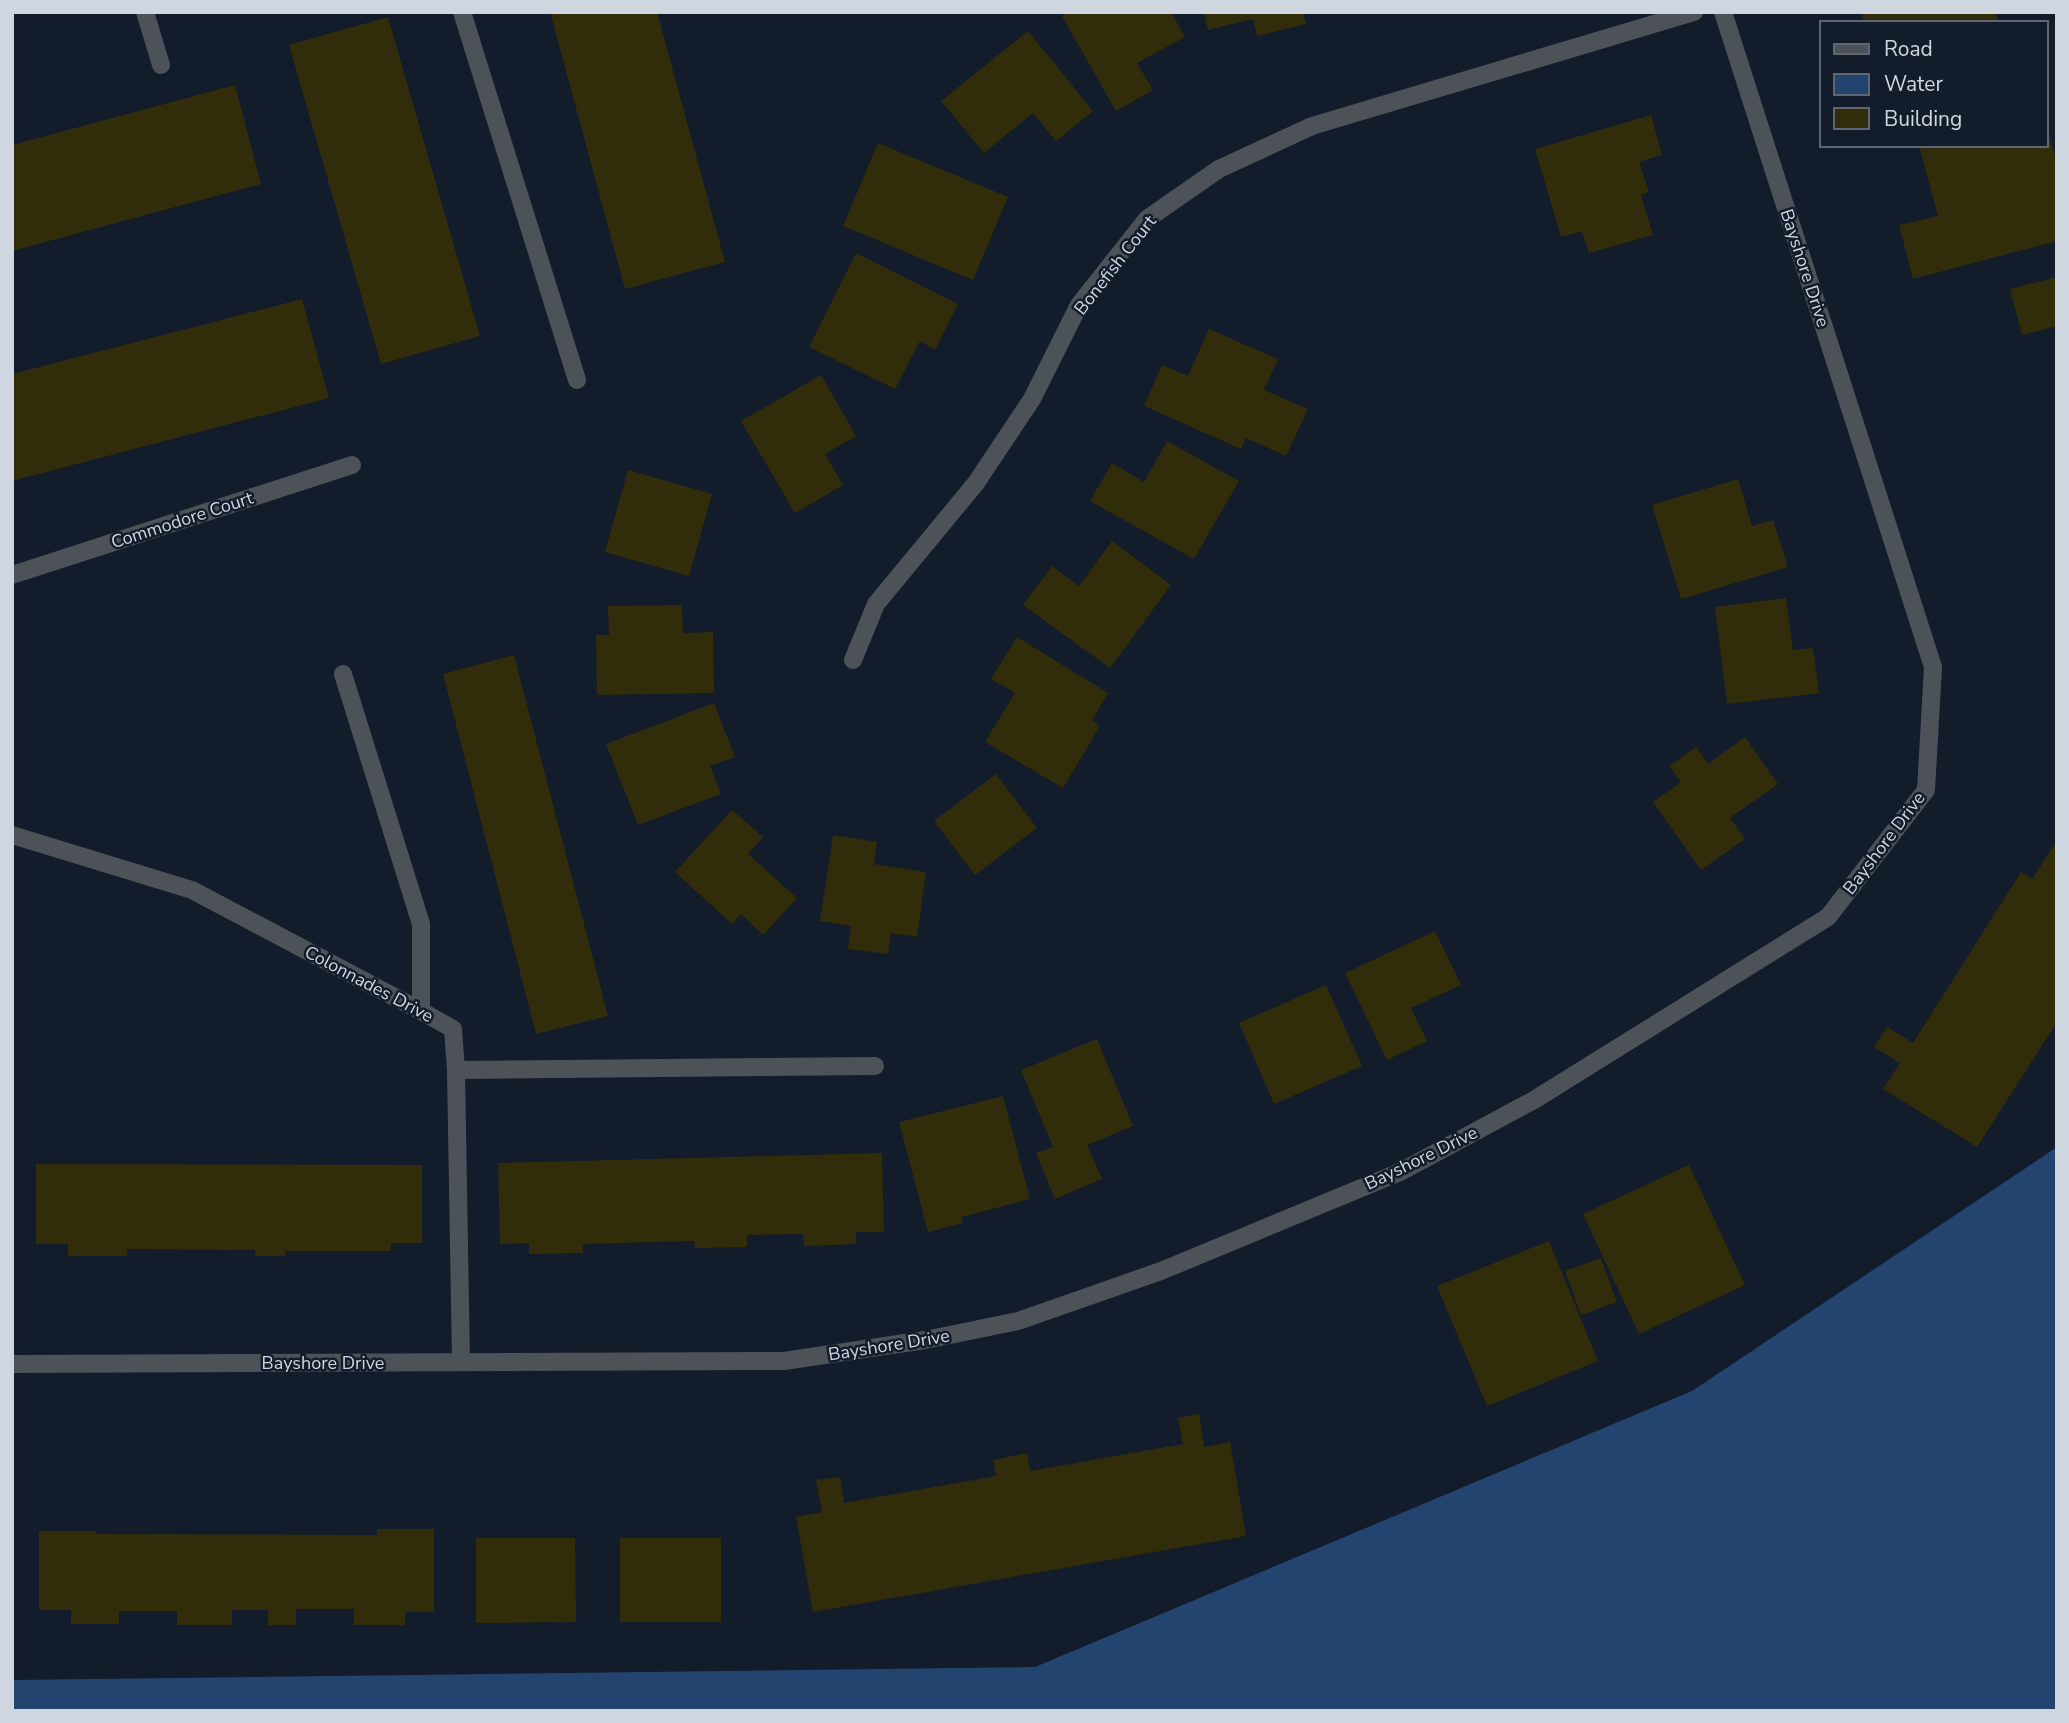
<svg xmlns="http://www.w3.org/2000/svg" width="2069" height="1723" font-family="'Nunito Sans',sans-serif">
<rect width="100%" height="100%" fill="#121c2a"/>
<path fill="#244470" d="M2057,1147v564h-2045v-31l1023,-13 657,-276z"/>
<g fill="#312d0b">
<path d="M550,12h107l68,250 -100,27z"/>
<path d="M1070,12h101l14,25 -48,26 16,27 -37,21 -54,-95z"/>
<path d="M1204,12h99l3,12 -49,12 -4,-17 -45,11z"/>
<path d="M1862,12h134l2,11h-134z"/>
<path d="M388,17l92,319 -99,28 -92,-319z"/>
<path d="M1028,31l65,80 -37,30 -23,-28 -49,40 -43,-52z"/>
<path d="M235,85l26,99 -249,67v-106z"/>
<path d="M1651,115l11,40 -23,7 10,30 -8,3 12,40 -64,18 -7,-22 -21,6 -26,-88z"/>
<path d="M2047,127l10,37v77l-144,38 -14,-54 39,-9 -19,-71h127z"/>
<path d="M878,143l130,54 -35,83 -130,-54z"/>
<path d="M856,253l102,51 -23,46 -15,-9 -25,48 -86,-42z"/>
<path d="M2057,277v49l-35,9 -12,-46z"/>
<path d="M302,299l27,99 -317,83v-107z"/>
<path d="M1209,329l69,30 -14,31 44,19 -22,47 -40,-18 -5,11 -97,-43 18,-41 26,11z"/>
<path d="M821,375l35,61 -31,18 18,31 -48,28 -54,-92z"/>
<path d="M1167,441l72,40 -45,78 -104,-58 22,-38 32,19z"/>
<path d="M628,470l84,24 -23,82 -84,-24z"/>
<path d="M1738,479l14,47 21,-6 15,47 -107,32 -29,-94z"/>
<path d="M1112,541l59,44 -61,83 -87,-63 29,-39 27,20z"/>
<path d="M1786,598l7,52 20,-2 6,45 -92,11 -12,-97z"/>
<path d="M682,605l1,28 30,-1 1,61 -117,2 -1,-60h13l-1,-29z"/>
<path d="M1017,637l91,56 -16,27 8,6 -37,62 -78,-46 30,-49 -24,-14z"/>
<path d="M514,655l94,361 -72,18 -93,-360z"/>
<path d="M714,703l21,54 -25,9 11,28 -83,31 -32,-81z"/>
<path d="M1745,737l33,47 -48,34 15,21 -44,31 -48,-68 28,-20 -12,-16 27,-19 12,17z"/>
<path d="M996,774l41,54 -62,47 -41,-54z"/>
<path d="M732,810l31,27 -15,17 49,44 -34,37 -22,-21 -9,10 -57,-52z"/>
<path d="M833,835l44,7 -3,22 52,8 -9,65 -26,-4 -3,21 -40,-5 3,-23 -31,-5z"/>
<path d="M2057,841v181l-80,125 -94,-58 17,-26 -26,-16 13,-20 26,16 108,-171 11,7z"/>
<path d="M1435,931l26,54 -50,23 16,33 -40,19 -42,-87z"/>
<path d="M1326,985l36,81 -88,38 -35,-81z"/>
<path d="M1097,1039l36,87 -46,19 15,34 -47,20 -19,-46 17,-6 -32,-77z"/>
<path d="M1003,1096l27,103 -69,18 2,6 -35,9 -29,-110z"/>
<path d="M882,1153l2,79h-28v12l-52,2 -1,-12 -56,1v12l-52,1 -1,-7 -111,3v9l-54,1v-11l-29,1 -2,-81z"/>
<path d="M36,1164l386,1v78h-31v8h-106v5h-30v-6l-128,-1v7h-59v-12h-32z"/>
<path d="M1689,1165l56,120 -106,49 -56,-120z"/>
<path d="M1549,1241l49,120 -111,45 -50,-120z"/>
<path d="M1601,1258l16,44 -36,13 -16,-44z"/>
<path d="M1199,1414l5,33 26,-5 16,94 -433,76 -17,-95 26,-5 -6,-32 24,-3 4,26 152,-27 -3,-16 34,-7 3,18 153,-27 -5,-26z"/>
<path d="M377,1529h57v83h-29v13h-51v-16h-58v16h-28v-15h-36v15h-55v-14h-58v13h-48v-14h-32v-79h57v3l281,1z"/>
<path d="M476,1538h99l1,84 -100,1z"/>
<rect x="620" y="1538" width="101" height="84"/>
</g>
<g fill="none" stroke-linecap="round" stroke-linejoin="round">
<g stroke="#4d5259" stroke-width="18">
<path d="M145,12l16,53"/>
<path d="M462,12l115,368"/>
<path d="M12,575l340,-110"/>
<path d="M853,660l23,-56 100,-121 56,-84 47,-94 68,-86 72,-50 93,-43 382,-114"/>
<path d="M343,674l78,250v87"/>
<path d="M12,835l180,55 229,121 32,18 3,41 419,-4"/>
<path d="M456,1070l5,292"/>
<path d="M12,1364l772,-3 141,-21 93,-19 143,-50 239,-99 134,-72 294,-183 98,-127 7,-123 -210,-655"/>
</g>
</g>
<g text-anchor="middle" stroke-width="5" stroke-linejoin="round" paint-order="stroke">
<g font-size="18" fill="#cfd6df" stroke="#121c2a">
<text transform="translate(1115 265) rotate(-52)" y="6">Bonefish Court</text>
<text transform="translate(1805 268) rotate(72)" y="6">Bayshore Drive</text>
<text transform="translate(182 520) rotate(-18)" y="6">Commodore Court</text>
<text transform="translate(1884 843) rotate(-53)" y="6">Bayshore Drive</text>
<text transform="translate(369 984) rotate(28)" y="6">Colonnades Drive</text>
<text transform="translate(1421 1158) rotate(-26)" y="6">Bayshore Drive</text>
<text transform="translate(889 1345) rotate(-9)" y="6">Bayshore Drive</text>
<text x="323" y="1369">Bayshore Drive</text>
</g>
</g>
<rect width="2069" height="1723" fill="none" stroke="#cfd6df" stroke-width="28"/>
<rect x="1820" y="21" width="228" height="126" fill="#121c2a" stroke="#5e6672" stroke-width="2"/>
<rect x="1834" y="44" width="35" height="10" fill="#4d5259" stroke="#5e6672" stroke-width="2"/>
<text x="1884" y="56" font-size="21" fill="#cfd6df">Road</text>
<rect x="1834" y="74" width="35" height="21" fill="#244470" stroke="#5e6672" stroke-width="2"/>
<text x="1884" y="91" font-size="21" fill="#cfd6df">Water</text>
<rect x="1834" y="108" width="35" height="21" fill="#312d0b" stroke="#5e6672" stroke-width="2"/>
<text x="1884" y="126" font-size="21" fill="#cfd6df">Building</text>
</svg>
